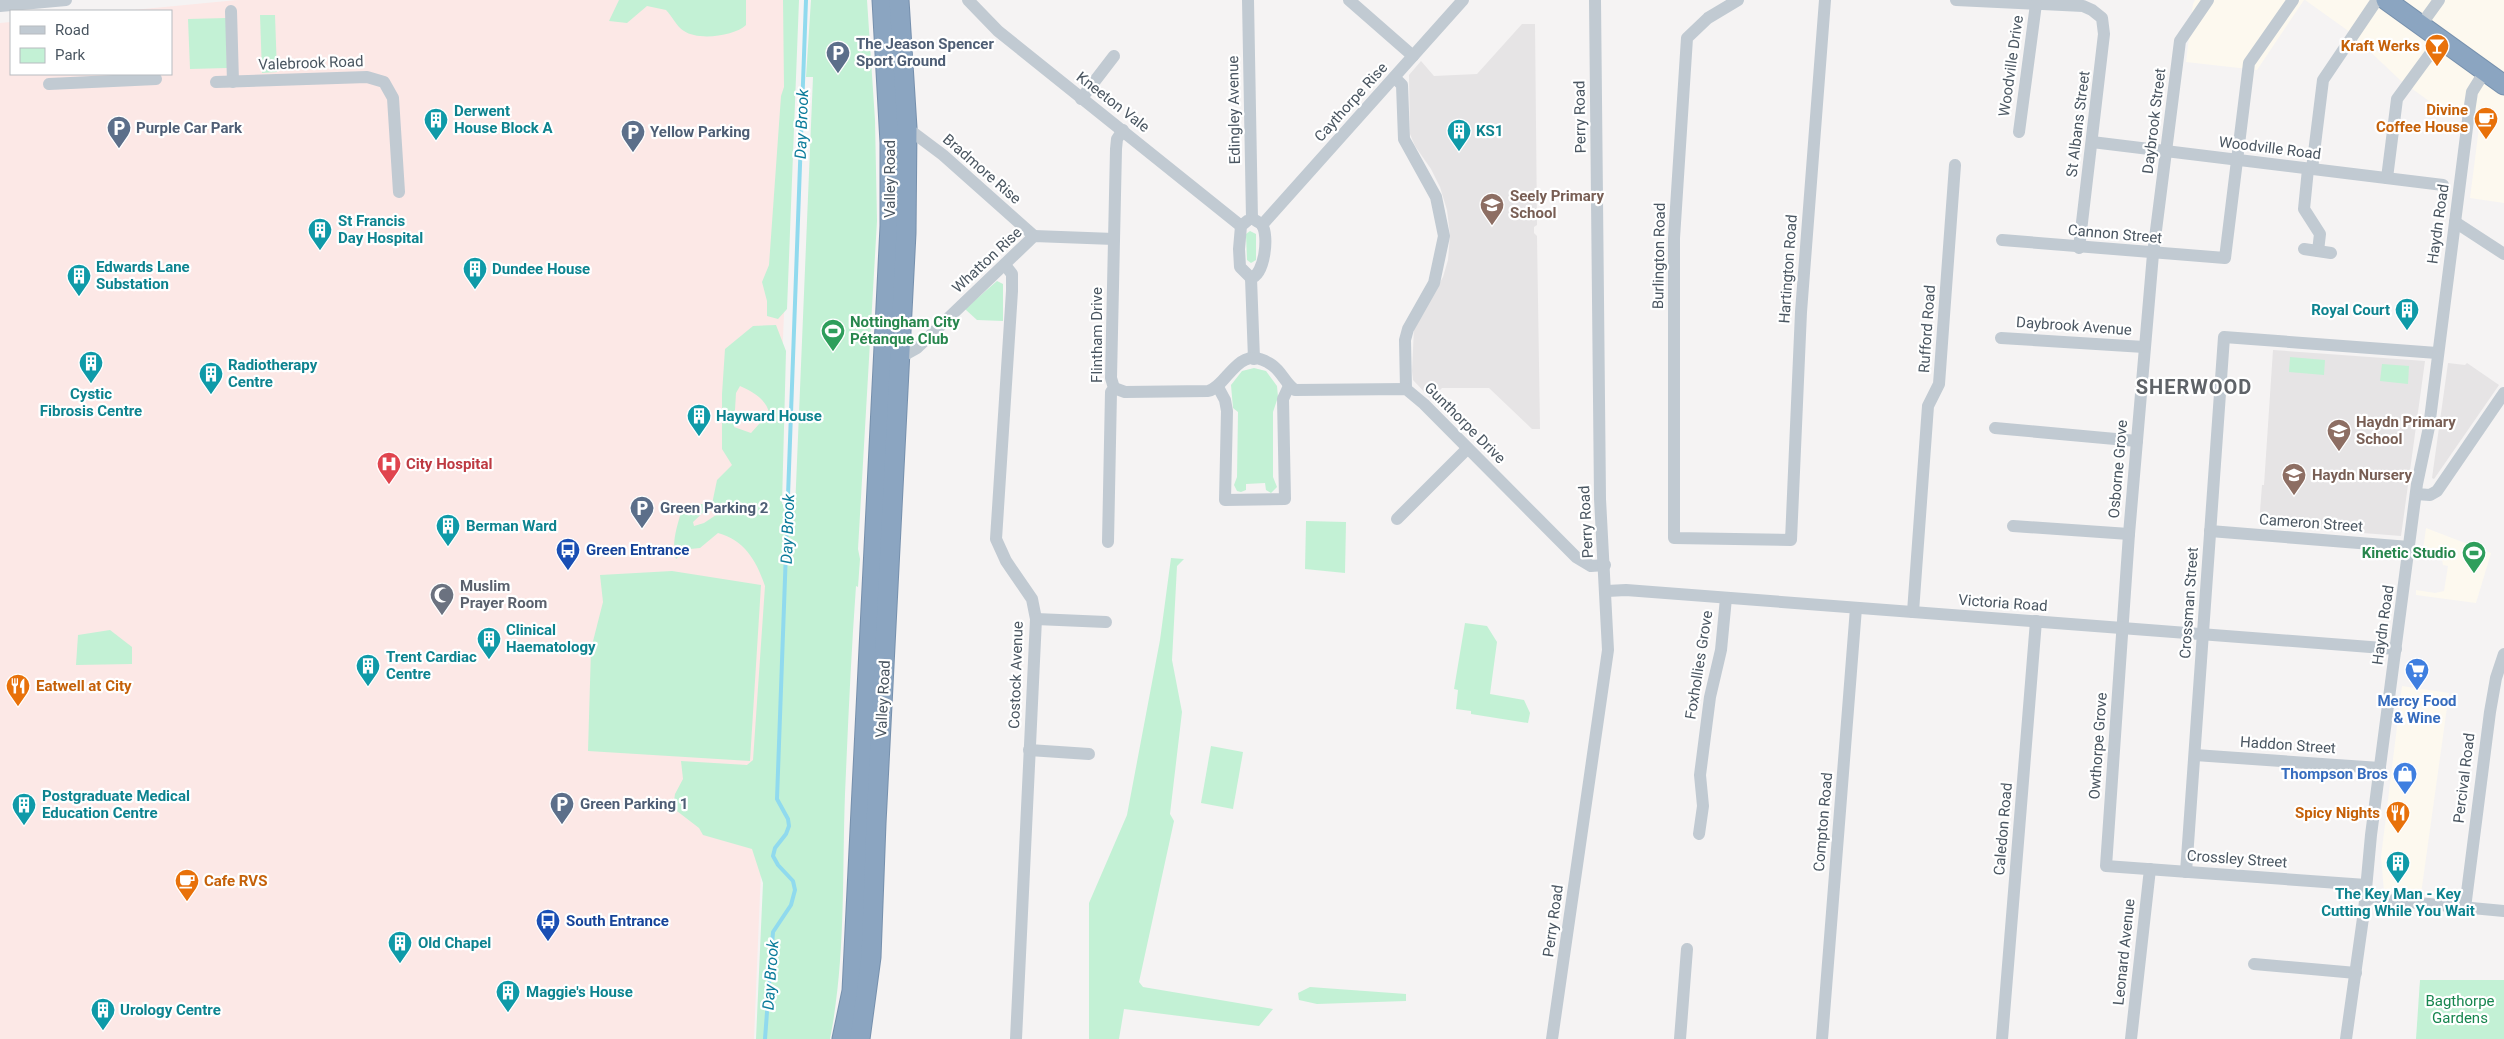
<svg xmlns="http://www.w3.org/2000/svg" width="2504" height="1039" font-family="Roboto,sans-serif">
<rect width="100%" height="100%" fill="#f5f3f3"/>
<g fill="#fdf9ef">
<path d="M2195,0h109l-47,70 -71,-8 7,-58z"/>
<path d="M2305,0h199v203l-34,-5 11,-86 -48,-8 -33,-24 -53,-50z"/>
<path d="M2426,528l65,25 -15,50 -60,-8v-5l19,3 9,-2 4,-25 -5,-1 -2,-12 -18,-3z"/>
<path d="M2402,686l47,7 -28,201 -37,-3 -3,-34z"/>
</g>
<g fill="#e6e4e5">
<path d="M1522,24h13l2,201 -3,2v6l3,3 3,193h-8l-43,-41h-47l-11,11 -18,-19 -1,-9 2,-43 29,-51 5,-17 2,-25 -3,-25 -7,-23 -9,-18 -16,-23 -5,-12 -1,-59 12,-14 13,15 43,-2z"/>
<path d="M2273,350l152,11 -24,175 -142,-11 3,-40h2z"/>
<path d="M2448,363l17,2 2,-2 32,22 -65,94 -2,-1z"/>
</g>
<path fill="#fce8e6" d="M237,0h560l-43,1039h-754v-1016l11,-1v52h160v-63h-48z"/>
<g fill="#c3f1d5" fill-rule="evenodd">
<path d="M619,0h127v25c-11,11 -48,16 -62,6 -7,-4 -12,-15 -18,-21l-19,-4 -20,17 -18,-2z"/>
<path d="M783,0h16l-12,309 -9,10 -11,-3v-15l-5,-19 7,-17 12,-169 3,-9z"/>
<path d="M811,0h56l8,120 2,101 -19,328 2,10 -2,28 -2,-1c-5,69 -8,139 -11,208 -3,82 1,164 -15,245h-74l7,-156 -11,-34 -49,-14 -4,-7 -26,-20 2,-14 8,-15 -2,-18 66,4 6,-5 12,-174c-8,-24 -20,-46 -47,-53l-18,15 -10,1 -14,10c-5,-15 1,-32 5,-47l12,-8h19l5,-24 15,-15 -10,-16v-55l3,-45 28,-23 23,-1 10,26 -4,153 13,5 18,-432h-7zM740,386c12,5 27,14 29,27l-18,20 -17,-6 2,-34zM708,508l8,7 -12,8 -10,3 -1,-4z"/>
<path d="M260,15h15l2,57 -15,1z"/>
<path d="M226,18l1,50 -37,1 -2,-50z"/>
<path d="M1250,231l6,3v26l-5,3 -4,-3 -1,-26z"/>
<path d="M997,281l6,3v37l-26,-1 -12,-11z"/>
<path d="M2290,357l35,3 -1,15 -35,-3z"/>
<path d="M2382,364l27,2 -1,18 -28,-3z"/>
<path d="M1254,368l12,3 11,15 1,11 -5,15v65l4,10 -6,6 -5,-3 -1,-7 -19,1v6l-5,2 -4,-1 -3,-6 3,-8 1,-65 -5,-4 -2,-23 11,-14z"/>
<path d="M1306,521l40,1 -1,51 -40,-4z"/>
<path d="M1171,558l13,1 -7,7 -5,94 10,52 -12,102 4,7 -35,161 4,5 130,22 -14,17 -135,-17 -5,30h-30v-136l38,-88 33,-175z"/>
<path d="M672,571l89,14 -11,176 -162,-10 3,-102 12,-47 -3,-27z"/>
<path d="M1465,623l22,3 10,16 -7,52 34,6 6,13 -2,10 -57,-9v-3l-15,-2 2,-19 -4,-1z"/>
<path d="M110,630l22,17v17l-56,1 2,-30z"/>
<path d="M1211,746l32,6 -10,57 -32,-6z"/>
<path d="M2420,980h84v59h-88z"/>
<path d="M1310,987l96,7v7l-89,3 -18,-4 -1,-7z"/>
</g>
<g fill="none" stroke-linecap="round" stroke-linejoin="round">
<path stroke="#90daee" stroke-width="4" d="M765,1039l8,-107 18,-27 4,-15 -2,-9 -15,-16 -5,-9 2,-8 11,-14 3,-8 -1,-7 -11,-20 29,-799"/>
<defs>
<g id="highway">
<path d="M2386,0l118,85"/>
<path d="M842,1039l10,-48 38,-765v-83l-8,-143"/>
<path d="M860,1039l11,-82 5,-134 30,-590 1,-105 -8,-128"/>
</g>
</defs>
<use href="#highway" stroke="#7690ad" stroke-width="21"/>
<g stroke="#c1cad2" stroke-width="12">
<path d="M968,0l30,31 243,195"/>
<path d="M1248,0l4,219"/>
<path d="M1349,0l64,56"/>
<path d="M1738,0l-30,18 -21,20 -13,200v300l117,2 10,-228 24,-312"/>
<path d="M1956,0l127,6 9,4 10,8 2,16 -25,214"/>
<path d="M2208,0l-28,41 -27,213 -24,280 -23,332 260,19"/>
<path d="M0,6l66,-6"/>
<path d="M231,11l2,71"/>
<path d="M2421,25l18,-25"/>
<path d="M1395,78l7,7 2,54 32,58 8,39 -10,47 -26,46 -3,11 1,49"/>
<path d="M216,82l151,-5 17,5 9,16 6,94"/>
<path d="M49,84l107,-5"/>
<path d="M1081,99l33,-43"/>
<path d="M907,128l36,27 91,81"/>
<path d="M2019,132l17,-128"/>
<path d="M2092,142l351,43"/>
<path d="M2308,169l-4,40 16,25 -2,17"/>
<path d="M2312,169l11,-89 54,-80"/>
<path d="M2387,178l10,-79 44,-60"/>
<path d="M1247,221l-6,5 -2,23 1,18 11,11"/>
<path d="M2455,222l49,32"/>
<path d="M1262,225l201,-225"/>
<path d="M2002,240l223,18 24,-195 44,-63"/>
<path d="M2304,249l27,4"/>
<path d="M1005,265l7,9v17l-16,248 10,22 26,38 4,20 -20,420"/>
<path d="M1251,278l3,81"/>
<path d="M1251,278c14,-4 18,-43 11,-53 -1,-2 -6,-4 -7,-5"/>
<path d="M2001,338l143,9"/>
<path d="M899,358l18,-10 117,-112 80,3"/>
<path d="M1218,387l7,13 2,11 -2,89 60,-1 -2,-100 6,-13"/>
<path d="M1114,388l11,4 83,-1c21,-5 29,-50 64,-26 10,7 13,18 23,25l111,-1 18,15 152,153 15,9 14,-1"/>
<path d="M1995,428l142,13"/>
<path d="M2416,494l14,1 7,-4 67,-98"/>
<path d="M1397,519l70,-70"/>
<path d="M2013,526l116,8"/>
<path d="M2210,531l199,16"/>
<path d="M1108,542l3,-150 3,-4 -3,-10 5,-229 1,-10 6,-9"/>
<path d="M1607,591l19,-1 770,59"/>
<path d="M1913,612l15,-206 11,-22 16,-219"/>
<path d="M1036,619l70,3"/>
<path d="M1029,750l60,4"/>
<path d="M2195,755l185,13"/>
<path d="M1699,834l4,-28 -3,-31 10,-78 11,-47 5,-52"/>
<path d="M2186,872l38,-535 213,16"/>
<path d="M2365,898l139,13"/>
<path d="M2465,908l25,-196 6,-34 8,-24"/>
<path d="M2254,964l102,9"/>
<path d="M1552,1039l56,-389 -8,-151 -5,-499"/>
<path d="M1680,1039l7,-90"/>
<path d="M1822,1039l34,-431"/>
<path d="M2002,1039l34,-418"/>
<path d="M2131,1039l19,-170"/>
<path d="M2346,1039l18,-128 7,-76 46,-351 12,-57 40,-315 3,-20 13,-21"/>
</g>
<use href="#highway" stroke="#8ba5c1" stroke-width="19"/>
</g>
<defs>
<symbol id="bar-pin" viewBox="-11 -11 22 30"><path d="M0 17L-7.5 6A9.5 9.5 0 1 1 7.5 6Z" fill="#e8710a" stroke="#fff"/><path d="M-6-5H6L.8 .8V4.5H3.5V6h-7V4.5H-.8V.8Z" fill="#fff"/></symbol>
<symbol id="parking-pin" viewBox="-11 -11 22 30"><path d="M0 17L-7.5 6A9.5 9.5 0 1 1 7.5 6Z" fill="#5c6f8a" stroke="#fff"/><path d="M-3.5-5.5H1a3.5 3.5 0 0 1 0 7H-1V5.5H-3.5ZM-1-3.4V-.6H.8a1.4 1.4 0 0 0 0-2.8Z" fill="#fff"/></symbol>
<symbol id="cafe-pin" viewBox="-11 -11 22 30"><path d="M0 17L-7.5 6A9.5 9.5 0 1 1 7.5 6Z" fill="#e8710a" stroke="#fff"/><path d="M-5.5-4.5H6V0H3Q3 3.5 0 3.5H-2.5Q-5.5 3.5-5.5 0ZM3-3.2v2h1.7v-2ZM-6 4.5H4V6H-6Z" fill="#fff"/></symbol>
<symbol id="building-pin" viewBox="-11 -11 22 30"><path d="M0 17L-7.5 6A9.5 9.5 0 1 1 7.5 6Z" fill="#0f9aa8" stroke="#fff"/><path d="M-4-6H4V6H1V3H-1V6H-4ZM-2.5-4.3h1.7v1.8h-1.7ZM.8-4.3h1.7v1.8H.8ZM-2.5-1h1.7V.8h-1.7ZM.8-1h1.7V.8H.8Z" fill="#fff"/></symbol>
<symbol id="school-pin" viewBox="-11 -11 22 30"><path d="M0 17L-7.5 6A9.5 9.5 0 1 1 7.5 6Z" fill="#8d6e63" stroke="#fff"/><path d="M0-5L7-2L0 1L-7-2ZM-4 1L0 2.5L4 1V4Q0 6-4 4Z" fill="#fff"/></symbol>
<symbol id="stadium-pin" viewBox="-11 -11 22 30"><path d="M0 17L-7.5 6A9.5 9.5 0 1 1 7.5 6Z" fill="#2e9e5b" stroke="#fff"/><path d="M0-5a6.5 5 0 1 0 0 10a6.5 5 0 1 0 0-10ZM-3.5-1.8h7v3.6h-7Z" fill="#fff"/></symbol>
<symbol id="hospital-pin" viewBox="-11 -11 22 30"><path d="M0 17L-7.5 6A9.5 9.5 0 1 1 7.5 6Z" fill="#e0444e" stroke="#fff"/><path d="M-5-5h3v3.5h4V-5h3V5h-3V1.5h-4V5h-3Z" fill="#fff"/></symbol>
<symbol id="bus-pin" viewBox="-11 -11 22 30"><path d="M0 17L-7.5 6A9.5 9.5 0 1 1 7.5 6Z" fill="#1a4fb4" stroke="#fff"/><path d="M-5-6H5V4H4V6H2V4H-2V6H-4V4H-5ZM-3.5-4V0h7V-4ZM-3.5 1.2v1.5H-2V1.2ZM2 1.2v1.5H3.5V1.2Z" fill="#fff"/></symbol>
<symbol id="mosque-pin" viewBox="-11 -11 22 30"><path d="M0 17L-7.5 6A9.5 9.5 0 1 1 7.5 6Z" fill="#6b7280" stroke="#fff"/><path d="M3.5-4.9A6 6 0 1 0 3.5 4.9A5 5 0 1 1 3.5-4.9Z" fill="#fff"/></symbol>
<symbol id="supermarket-pin" viewBox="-11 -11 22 30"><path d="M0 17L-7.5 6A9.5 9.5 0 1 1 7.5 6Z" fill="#3f7fe0" stroke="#fff"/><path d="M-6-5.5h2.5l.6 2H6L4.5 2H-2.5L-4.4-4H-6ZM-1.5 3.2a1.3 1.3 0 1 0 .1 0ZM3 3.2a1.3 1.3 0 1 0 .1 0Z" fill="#fff"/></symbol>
<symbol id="restaurant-pin" viewBox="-11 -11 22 30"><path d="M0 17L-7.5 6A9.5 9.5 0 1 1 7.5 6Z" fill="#e8710a" stroke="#fff"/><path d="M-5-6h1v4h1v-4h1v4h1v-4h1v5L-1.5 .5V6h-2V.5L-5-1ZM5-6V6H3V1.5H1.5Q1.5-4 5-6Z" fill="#fff"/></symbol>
<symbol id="shop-pin" viewBox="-11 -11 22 30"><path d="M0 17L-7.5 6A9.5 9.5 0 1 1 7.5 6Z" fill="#3f7fe0" stroke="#fff"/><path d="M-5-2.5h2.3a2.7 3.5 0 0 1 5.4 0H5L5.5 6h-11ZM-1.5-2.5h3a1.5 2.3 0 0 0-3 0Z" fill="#fff"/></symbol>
</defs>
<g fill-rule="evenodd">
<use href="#bar-pin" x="2423" y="32" width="28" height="38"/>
<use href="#parking-pin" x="824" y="39" width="28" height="38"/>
<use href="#cafe-pin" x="2472" y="105" width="28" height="38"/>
<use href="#building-pin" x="422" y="106" width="28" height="38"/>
<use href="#parking-pin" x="105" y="114" width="28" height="38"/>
<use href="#building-pin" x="1445" y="117" width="28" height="38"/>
<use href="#parking-pin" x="619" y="118" width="28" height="38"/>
<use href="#school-pin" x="1478" y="191" width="28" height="38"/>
<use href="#building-pin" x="306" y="216" width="28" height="38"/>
<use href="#building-pin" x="461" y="255" width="28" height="38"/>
<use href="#building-pin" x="65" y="262" width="28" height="38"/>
<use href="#building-pin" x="2393" y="296" width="28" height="38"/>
<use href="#stadium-pin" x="819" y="317" width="28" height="38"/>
<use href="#building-pin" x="77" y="349" width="28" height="38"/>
<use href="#building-pin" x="197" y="360" width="28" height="38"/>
<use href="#building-pin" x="685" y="402" width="28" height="38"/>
<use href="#school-pin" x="2325" y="417" width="28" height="38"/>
<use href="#hospital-pin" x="375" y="450" width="28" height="38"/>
<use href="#school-pin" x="2280" y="461" width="28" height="38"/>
<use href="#parking-pin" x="628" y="494" width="28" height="38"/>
<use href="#building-pin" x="434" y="512" width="28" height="38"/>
<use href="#bus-pin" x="554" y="536" width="28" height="38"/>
<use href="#stadium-pin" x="2460" y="539" width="28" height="38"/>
<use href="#mosque-pin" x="428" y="581" width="28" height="38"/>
<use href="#building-pin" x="475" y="625" width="28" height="38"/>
<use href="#building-pin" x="354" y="652" width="28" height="38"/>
<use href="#supermarket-pin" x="2403" y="656" width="28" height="38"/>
<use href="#restaurant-pin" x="4" y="672" width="28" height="38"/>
<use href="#shop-pin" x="2391" y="760" width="28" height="38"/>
<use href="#parking-pin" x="548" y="790" width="28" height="38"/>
<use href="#building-pin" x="10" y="791" width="28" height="38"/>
<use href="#restaurant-pin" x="2384" y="799" width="28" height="38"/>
<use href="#building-pin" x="2384" y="849" width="28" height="38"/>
<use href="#cafe-pin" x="173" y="867" width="28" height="38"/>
<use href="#bus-pin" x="534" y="907" width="28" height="38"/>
<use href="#building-pin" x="386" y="929" width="28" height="38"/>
<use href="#building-pin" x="494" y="978" width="28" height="38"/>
<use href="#building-pin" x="89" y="996" width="28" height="38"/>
</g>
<g text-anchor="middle" stroke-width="4.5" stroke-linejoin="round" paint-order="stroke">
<g font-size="15" font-weight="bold" fill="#4e5e75" stroke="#fff" text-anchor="start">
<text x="856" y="49">The Jeason Spencer<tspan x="856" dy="17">Sport Ground</tspan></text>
<text x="136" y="133">Purple Car Park</text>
<text x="650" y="137">Yellow Parking</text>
<text x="660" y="513">Green Parking 2</text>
<text x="580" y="809">Green Parking 1</text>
</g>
<g font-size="15" font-weight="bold" fill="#c56008" stroke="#fff" text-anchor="end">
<text x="2420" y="51">Kraft Werks</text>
<text x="2468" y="115">Divine<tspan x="2468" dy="17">Coffee House</tspan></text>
<text x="36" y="691" text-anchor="start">Eatwell at City</text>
<text x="2380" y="818">Spicy Nights</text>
<text x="204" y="886" text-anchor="start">Cafe RVS</text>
</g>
<g font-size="15" fill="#4a5661" stroke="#fff">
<text transform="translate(311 63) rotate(-2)" y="5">Valebrook Road</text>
<text transform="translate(2011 66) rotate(-82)" y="5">Woodville Drive</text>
<text transform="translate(1113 102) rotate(38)" y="5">Kneeton Vale</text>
<text transform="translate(1351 102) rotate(-48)" y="5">Caythorpe Rise</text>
<text transform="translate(1234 110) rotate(-91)" y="5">Edingley Avenue</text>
<text transform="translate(1580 117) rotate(-91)" y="5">Perry Road</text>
<text transform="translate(2154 121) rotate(-83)" y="5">Daybrook Street</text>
<text transform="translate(2078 124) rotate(-83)" y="5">St Albans Street</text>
<text transform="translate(2270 148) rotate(7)" y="5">Woodville Road</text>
<text transform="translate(982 169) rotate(41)" y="5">Bradmore Rise</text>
<text transform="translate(890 179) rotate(-90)" y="5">Valley Road</text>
<text transform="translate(2438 224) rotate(-82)" y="5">Haydn Road</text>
<text transform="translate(2115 234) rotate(5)" y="5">Cannon Street</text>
<text transform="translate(1659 256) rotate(-89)" y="5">Burlington Road</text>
<text transform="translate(987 260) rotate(-43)" y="5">Whatton Rise</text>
<text transform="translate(1788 269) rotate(-86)" y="5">Hartington Road</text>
<text transform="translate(2074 326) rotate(4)" y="5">Daybrook Avenue</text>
<text transform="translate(1927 329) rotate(-86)" y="5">Rufford Road</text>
<text transform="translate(1097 335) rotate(-90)" y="5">Flintham Drive</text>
<text transform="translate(1465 423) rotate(45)" y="5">Gunthorpe Drive</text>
<text transform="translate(2118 469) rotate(-85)" y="5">Osborne Grove</text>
<text transform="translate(1586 522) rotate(-93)" y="5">Perry Road</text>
<text transform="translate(2311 523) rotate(4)" y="5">Cameron Street</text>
<text transform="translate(2003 603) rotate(4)" y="5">Victoria Road</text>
<text transform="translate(2189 603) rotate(-86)" y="5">Crossman Street</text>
<text transform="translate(2383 625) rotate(-82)" y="5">Haydn Road</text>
<text transform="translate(1699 665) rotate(-81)" y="5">Foxhollies Grove</text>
<text transform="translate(1016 675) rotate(-88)" y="5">Costock Avenue</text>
<text transform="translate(883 699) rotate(-87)" y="5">Valley Road</text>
<text transform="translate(2288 745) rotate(4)" y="5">Haddon Street</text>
<text transform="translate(2098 746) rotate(-86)" y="5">Owthorpe Grove</text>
<text transform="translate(2464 778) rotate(-83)" y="5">Percival Road</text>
<text transform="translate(1823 822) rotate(-85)" y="5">Compton Road</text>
<text transform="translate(2003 829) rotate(-85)" y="5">Caledon Road</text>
<text transform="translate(2237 859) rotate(4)" y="5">Crossley Street</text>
<text transform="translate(1553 921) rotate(-82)" y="5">Perry Road</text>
<text transform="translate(2124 952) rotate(-84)" y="5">Leonard Avenue</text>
</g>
<g font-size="15" font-weight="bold" fill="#0d838f" stroke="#fff" text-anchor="start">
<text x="454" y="116">Derwent<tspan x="454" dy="17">House Block A</tspan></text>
<text x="1476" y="136">KS1</text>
<text x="338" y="226">St Francis<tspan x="338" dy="17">Day Hospital</tspan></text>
<text x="96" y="272">Edwards Lane<tspan x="96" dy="17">Substation</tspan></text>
<text x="492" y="274">Dundee House</text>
<text x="2390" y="315" text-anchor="end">Royal Court</text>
<text x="228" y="370">Radiotherapy<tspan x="228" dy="17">Centre</tspan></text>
<text x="91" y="399" text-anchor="middle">Cystic<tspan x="91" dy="17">Fibrosis Centre</tspan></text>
<text x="716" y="421">Hayward House</text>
<text x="466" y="531">Berman Ward</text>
<text x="506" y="635">Clinical<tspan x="506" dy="17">Haematology</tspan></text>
<text x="386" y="662">Trent Cardiac<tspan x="386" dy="17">Centre</tspan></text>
<text x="42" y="801">Postgraduate Medical<tspan x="42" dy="17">Education Centre</tspan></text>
<text x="2398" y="899" text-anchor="middle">The Key Man - Key<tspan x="2398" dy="17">Cutting While You Wait</tspan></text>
<text x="418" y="948">Old Chapel</text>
<text x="526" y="997">Maggie's House</text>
<text x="120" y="1015">Urology Centre</text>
</g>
<g font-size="15" font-weight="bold" fill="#785e54" stroke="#fff" text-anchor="start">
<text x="1510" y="201">Seely Primary<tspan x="1510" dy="17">School</tspan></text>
<text x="2356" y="427">Haydn Primary<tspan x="2356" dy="17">School</tspan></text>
<text x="2312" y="480">Haydn Nursery</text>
</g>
<g font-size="15" font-weight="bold" fill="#27864d" stroke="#fff" text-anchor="start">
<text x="850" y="327">Nottingham City<tspan x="850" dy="17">Pétanque Club</tspan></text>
<text x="2456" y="558" text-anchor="end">Kinetic Studio</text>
</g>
<g font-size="15" font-weight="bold" fill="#be3a42" stroke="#fff" text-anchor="start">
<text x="406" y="469">City Hospital</text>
</g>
<g font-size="15" font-weight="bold" fill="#164399" stroke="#fff" text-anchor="start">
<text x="586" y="555">Green Entrance</text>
<text x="566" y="926">South Entrance</text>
</g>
<g font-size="15" font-weight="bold" fill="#5b616d" stroke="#fff" text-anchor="start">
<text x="460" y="591">Muslim<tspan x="460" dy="17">Prayer Room</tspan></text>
</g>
<g font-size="15" font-weight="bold" fill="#366cbe" stroke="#fff">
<text x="2417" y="706">Mercy Food<tspan x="2417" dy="17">&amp; Wine</tspan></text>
<text x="2388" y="779" text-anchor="end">Thompson Bros</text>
</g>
<g font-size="15" fill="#17864f" stroke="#fff">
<text x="2460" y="1006">Bagthorpe<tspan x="2460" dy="17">Gardens</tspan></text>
</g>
<g font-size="16" font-style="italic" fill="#0c7c9b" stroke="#fff">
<text transform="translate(801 124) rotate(-88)" y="6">Day Brook</text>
<text transform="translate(787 529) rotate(-88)" y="6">Day Brook</text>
<text transform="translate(770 975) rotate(-86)" y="6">Day Brook</text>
</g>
<g font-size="20" font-weight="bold" letter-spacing="1" fill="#5f6368" stroke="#fff">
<text x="2194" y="394">SHERWOOD</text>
</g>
</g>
<rect x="10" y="10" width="162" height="65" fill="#ffffff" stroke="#b7bbc0"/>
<rect x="20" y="26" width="25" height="8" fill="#c1cad2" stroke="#b7bbc0"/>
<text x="55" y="35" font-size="15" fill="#4a5661">Road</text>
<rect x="20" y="48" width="25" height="15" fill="#c3f1d5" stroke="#b7bbc0"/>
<text x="55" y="60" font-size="15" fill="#4a5661">Park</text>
</svg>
